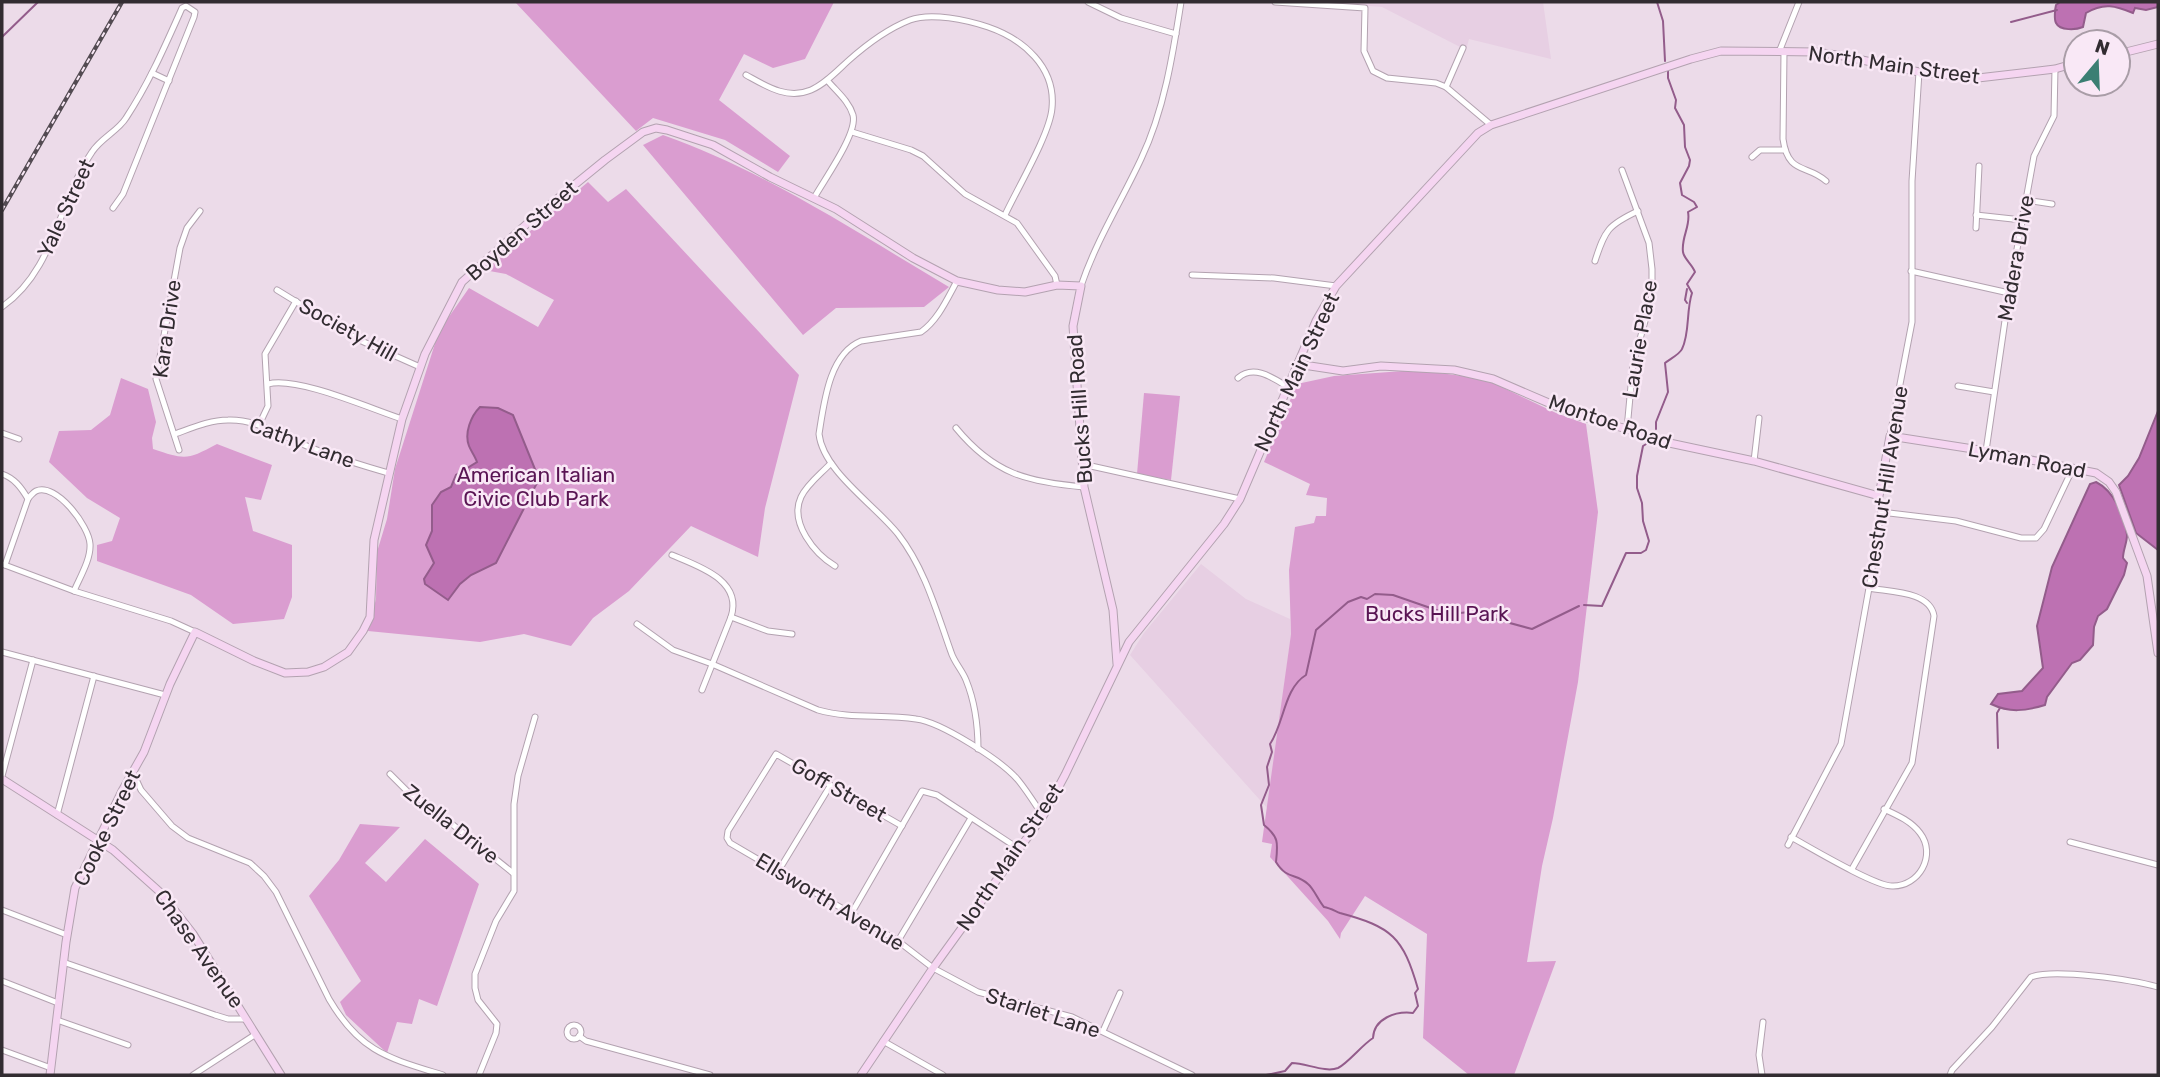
<svg xmlns="http://www.w3.org/2000/svg" width="2160" height="1077" font-family="Rubik,sans-serif">
<rect width="100%" height="100%" fill="#ecdbe9"/>
<g fill="#e7cfe3">
<path d="M1322,2h221l8,57 -82,-20 -3,11 -84,-43z"/>
<path d="M1201,564l45,35 44,20 1,15 -23,175 -138,-154 14,-22z"/>
</g>
<g fill="#da9dd0">
<path d="M515,2h319l-29,57 -32,9 -29,-14 -25,46 71,56 -12,16 -53,-32 -72,-22 -17,13z"/>
<path d="M663,135c102,36 193,97 286,152l-25,20 -88,1 -33,27 -160,-190z"/>
<path d="M588,182l20,20 18,-13 173,186 -34,133 -7,49 -67,-31 -62,65 -36,27 -22,28 -47,-12 -44,8 -112,-11 8,-32 1,-47 10,-33 8,-50 44,-138 30,-43 69,39 16,-27 -48,-26 -22,-4z"/>
<path d="M1417,370l68,9 71,34 30,11 12,88 -20,170 -25,136 -11,48 -15,96 29,-1 -42,114h-45l-46,-37 4,-104 -62,-38 -24,37 -1,6 -12,-18 -58,-64 2,-13 -10,-2 29,-208 -2,-64 6,-43 19,-4 2,-7h10l1,-18 -21,-3 4,-11 -46,-22 33,-78 37,-8z"/>
<path d="M121,378l27,11 8,33 -4,16 1,11c33,11 34,11 64,-5l55,21 -11,35 -16,-3 8,34 39,14v52l-8,22 -51,5 -42,-29 -94,-34v-16l15,-4 8,-23 -33,-20 -38,-36 10,-31 32,-1 19,-15z"/>
<path d="M1144,393l36,3 -9,84 -34,-6z"/>
<path d="M360,824l40,3 -35,36 21,19 39,-43 54,45 -42,122 -18,-7 -7,25 -15,-2 -10,31 -41,-38 -6,-13 21,-21 -52,-85 30,-36z"/>
</g>
<g fill="#bd71b2" stroke="#935c8b" stroke-width="2">
<path d="M2060,2h98v5l-12,3 -11,-2 -2,5c-17,-7 -29,-11 -47,0l-3,14c-7,3 -23,4 -27,-4 -2,-4 -1,-14 0,-18z"/>
<path d="M480,407l18,1 15,7 26,64 -43,84 -25,12 -11,9 -12,16 -23,-16 -1,-5 10,-16 -8,-18 6,-14v-26l9,-13 10,-5 5,-12 21,-13c-2,-6 -6,-11 -8,-16 -5,-13 2,-30 11,-39z"/>
<path d="M2158,411v139l-22,-17 -17,-48 9,-9 11,-18z"/>
<path d="M2096,482c18,9 29,34 31,53 0,8 -4,15 -4,23l4,5 -3,12 -17,34 -9,7 -4,11 -1,18 -13,15 -8,3 -25,34 -2,8c-20,6 -35,8 -54,-1l7,-10 24,-3 21,-23 -6,-42 15,-59 38,-83z"/>
</g>
<g fill="none" stroke-linecap="round" stroke-linejoin="round">
<g stroke="#935c8b" stroke-width="2">
<path d="M1657,2l6,19 2,40"/>
<path d="M2011,22l46,-12"/>
<path d="M2,37l36,-35"/>
<path d="M1687,289l-2,11 2,3"/>
<path d="M1656,429v-7l12,-30 -3,-29c5,-4 15,-9 17,-14 8,-16 4,-38 10,-56l-5,-9 8,-12c-3,-8 -11,-13 -12,-20 -2,-15 8,-26 5,-40l9,-5 -3,-5 -12,-7 -2,-12 9,-17 1,-6 -5,-13 -1,-22 -9,-17 1,-8 -8,-22v-7"/>
<path d="M1584,605l18,1 24,-53h15l5,-3 3,-9 -6,-20 -1,-18 -5,-15v-12l6,-30 8,-5"/>
<path d="M1998,748l-1,-35 3,-5"/>
<path d="M1266,1075l19,-4 7,-8c14,0 33,10 46,5 10,-5 24,-23 35,-30 1,-20 23,-27 40,-25l5,-7 -3,-13 3,-4c-15,-52 -26,-62 -78,-76 -5,-2 -10,-5 -16,-6 -6,-7 -10,-18 -16,-23 -12,-11 -21,-4 -32,-22 2,-19 3,-25 -12,-37l-3,-20 8,-20 -2,-18 5,-15 -2,-8c14,-20 14,-56 36,-69l10,-45 32,-28 13,-5 6,2 8,-5 18,1 49,17 9,2 18,-2 63,17 47,-23"/>
</g>
<defs>
<g id="street">
<path d="M1088,2l33,16 55,16"/>
<path d="M1275,2l90,6 -1,43 9,20 14,7 49,5 10,4 45,38"/>
<path d="M1779,52l20,-50"/>
<path d="M1784,52l-1,87c5,36 24,25 43,42"/>
<path d="M152,73l17,8"/>
<path d="M746,75c20,11 41,25 65,15 14,-6 26,-19 37,-29 19,-17 39,-32 62,-41 21,-8 57,0 78,7 35,12 68,40 64,81 -2,26 -35,81 -47,107"/>
<path d="M1446,87l17,-39"/>
<path d="M852,132l59,18 12,6 42,38 52,29 38,53 2,9"/>
<path d="M1752,157l8,-7h25"/>
<path d="M1622,170l27,73 3,26v27l-19,68 -6,65"/>
<path d="M814,198c10,-18 44,-65 39,-83 -4,-14 -17,-24 -26,-35"/>
<path d="M2026,200l26,4"/>
<path d="M1976,215l46,5"/>
<path d="M1976,228l3,-62"/>
<path d="M1595,261c10,-31 13,-36 43,-50"/>
<path d="M1911,271l98,22"/>
<path d="M1192,275l82,3 62,8"/>
<path d="M957,281c-10,18 -19,39 -36,51l-60,9c-32,13 -37,62 -42,93 4,37 56,71 79,100 27,35 38,76 53,118 3,10 11,18 15,28 9,22 12,45 12,69"/>
<path d="M1081,286c15,-45 40,-84 60,-127 23,-48 32,-105 40,-157"/>
<path d="M277,290l80,49 63,28"/>
<path d="M2,307c53,-37 56,-105 90,-155 9,-14 26,-21 34,-34 23,-35 39,-72 56,-110l4,-2 9,6 -1,5 -71,177 -10,14"/>
<path d="M1238,378c16,-14 35,0 50,9"/>
<path d="M268,384c29,-8 103,25 134,35"/>
<path d="M1958,386l36,6"/>
<path d="M259,425l9,-19 -3,-52 31,-53"/>
<path d="M956,428c38,46 71,54 128,59"/>
<path d="M2,433l17,6"/>
<path d="M175,434c17,-6 35,-14 53,-14 26,-1 49,13 72,23 28,13 59,21 88,30"/>
<path d="M1890,436l22,-114v-141l7,-109"/>
<path d="M179,450l-23,-71 24,-131 7,-20 13,-17"/>
<path d="M1986,451l23,-158 25,-137 20,-40 1,-47"/>
<path d="M1754,461l5,-43"/>
<path d="M831,463c-9,10 -24,21 -30,34 -12,26 14,57 34,69"/>
<path d="M1082,464l158,35"/>
<path d="M2,474c12,4 19,13 26,25 1,-2 6,-7 8,-8 20,-9 53,35 54,53 1,15 -10,33 -16,47"/>
<path d="M1881,512l75,9 65,17h15l8,-9 29,-61"/>
<path d="M672,555c26,11 71,25 59,62l-29,73"/>
<path d="M2,564l72,27 97,30 24,11"/>
<path d="M5,565l23,-66"/>
<path d="M731,617l37,14 24,3"/>
<path d="M637,624l36,26 39,14 106,46c32,9 65,4 98,9 25,3 86,42 102,61 9,11 17,24 25,36"/>
<path d="M2,652l163,43"/>
<path d="M133,773l8,17 31,36 16,12 62,25 14,13 12,16 53,107c31,53 59,59 114,76"/>
<path d="M390,774l18,18 19,12 86,69"/>
<path d="M2,776l31,-116"/>
<path d="M57,815l37,-139"/>
<path d="M902,826l-126,-72 -48,77 -1,7 3,5 168,98 35,27 45,24 94,25 120,58"/>
<path d="M1791,837c20,11 83,49 101,49 27,1 45,-31 28,-53 -9,-12 -23,-18 -36,-24"/>
<path d="M2070,842l88,23"/>
<path d="M1788,845l53,-101 28,-156 12,-76 -2,-16"/>
<path d="M1852,869l60,-106 22,-147c-4,-25 -44,-24 -65,-28"/>
<path d="M779,870l51,-84"/>
<path d="M2,910l65,25"/>
<path d="M851,914l71,-123 15,4 82,54"/>
<path d="M898,941l73,-123"/>
<path d="M63,962l152,53 13,4h18"/>
<path d="M2,981l56,22"/>
<path d="M57,1020l71,25"/>
<circle cx="574" cy="1032" r="7"/>
<path d="M1103,1031l17,-38"/>
<path d="M579,1036l7,5 124,34"/>
<path d="M883,1041l60,34"/>
<path d="M2,1050l49,18"/>
<path d="M193,1075l63,-41"/>
<path d="M479,1075l17,-42 1,-9 -19,-24 -3,-12v-14l21,-53 18,-30v-87l4,-28 17,-59"/>
<path d="M1762,1075l-3,-20 4,-33"/>
<path d="M1950,1075l2,-5 40,-43 39,-50c23,-9 102,3 127,10"/>
</g>
<g id="secondary">
<path d="M2118,54l40,-10"/>
<path d="M1297,364l46,7 38,-5 73,4 39,9 86,37 48,13 33,12 94,20 125,35 11,-60 96,15 110,22 13,9 7,10 31,84 11,77"/>
<path d="M2,779l111,71 48,43 32,41 88,141"/>
<path d="M50,1075l16,-133 9,-54 47,-97 22,-39 26,-68 25,-52 59,29 31,12 23,-1 16,-5 24,-15 15,-21 7,-14 4,-77 28,-121 23,-65 37,-72 68,-61 75,-61 38,-28 13,-4 11,2 46,15 57,32 66,32 77,49 44,23 41,9 27,2 32,-7 24,1 -8,40 11,161 29,123 4,54"/>
<path d="M861,1075l72,-107 110,-152 22,-41 64,-133 95,-118 16,-25 76,-178 20,-35 142,-153 13,-8 200,-66 30,-8 95,1 27,4 76,16 59,6 77,-9 21,-6"/>
</g>
</defs>
<use href="#street" stroke="#b3a2b0" stroke-width="7"/>
<use href="#secondary" stroke="#b3a2b0" stroke-width="9"/>
<use href="#street" stroke="#fff" stroke-width="5"/>
<use href="#secondary" stroke="#f5d5f1" stroke-width="7"/>
<defs>
<path id="rail" d="M2,210l120,-208"/>
</defs>
<use href="#rail" stroke="#534b52" stroke-width="4.5"/>
<use href="#rail" stroke="#f9e8f6" stroke-width="2" stroke-dasharray="5" stroke-linecap="butt"/>
</g>
<g text-anchor="middle" stroke-width="5" stroke-linejoin="round" paint-order="stroke">
<g font-size="21" fill="#322c31" stroke="#f9e8f6">
<text transform="translate(1894 65) rotate(8)" y="7">North Main Street</text>
<text transform="translate(66 208) rotate(-65)" y="7">Yale Street</text>
<text transform="translate(522 231) rotate(-41)" y="7">Boyden Street</text>
<text transform="translate(2016 258) rotate(-80)" y="7">Madera Drive</text>
<text transform="translate(167 329) rotate(-82)" y="7">Kara Drive</text>
<text transform="translate(348 330) rotate(29)" y="7">Society Hill</text>
<text transform="translate(1640 339) rotate(-80)" y="7">Laurie Place</text>
<text transform="translate(1297 372) rotate(-65)" y="7">North Main Street</text>
<text transform="translate(1080 409) rotate(-94)" y="7">Bucks Hill Road</text>
<text transform="translate(1610 422) rotate(19)" y="7">Montoe Road</text>
<text transform="translate(302 443) rotate(20)" y="7">Cathy Lane</text>
<text transform="translate(2027 460) rotate(11)" y="7">Lyman Road</text>
<text transform="translate(1885 487) rotate(-81)" y="7">Chestnut Hill Avenue</text>
<text transform="translate(839 790) rotate(30)" y="7">Goff Street</text>
<text transform="translate(451 824) rotate(38)" y="7">Zuella Drive</text>
<text transform="translate(107 828) rotate(-64)" y="7">Cooke Street</text>
<text transform="translate(1010 857) rotate(-56)" y="7">North Main Street</text>
<text transform="translate(830 902) rotate(31)" y="7">Ellsworth Avenue</text>
<text transform="translate(199 949) rotate(55)" y="7">Chase Avenue</text>
<text transform="translate(1043 1013) rotate(18)" y="7">Starlet Lane</text>
</g>
<g font-size="21" fill="#591453" stroke="#f9e8f6">
<text x="536" y="482">American Italian<tspan x="536" dy="24">Civic Club Park</tspan></text>
<text x="1437" y="621">Bucks Hill Park</text>
</g>
</g>
<rect width="2160" height="1077" fill="none" stroke="#322c31" stroke-width="7"/>
<g transform="translate(2097 63) rotate(19)"><circle r="33" fill="#f9e8f6" stroke="#a99da7" stroke-width="2"/>
<path d="M0-5L12 26L0 18L-12 26Z" fill="#3b7f73"/>
<text y="-10" font-size="19" font-weight="bold" text-anchor="middle" fill="#322c31">N</text>
</g>
</svg>
